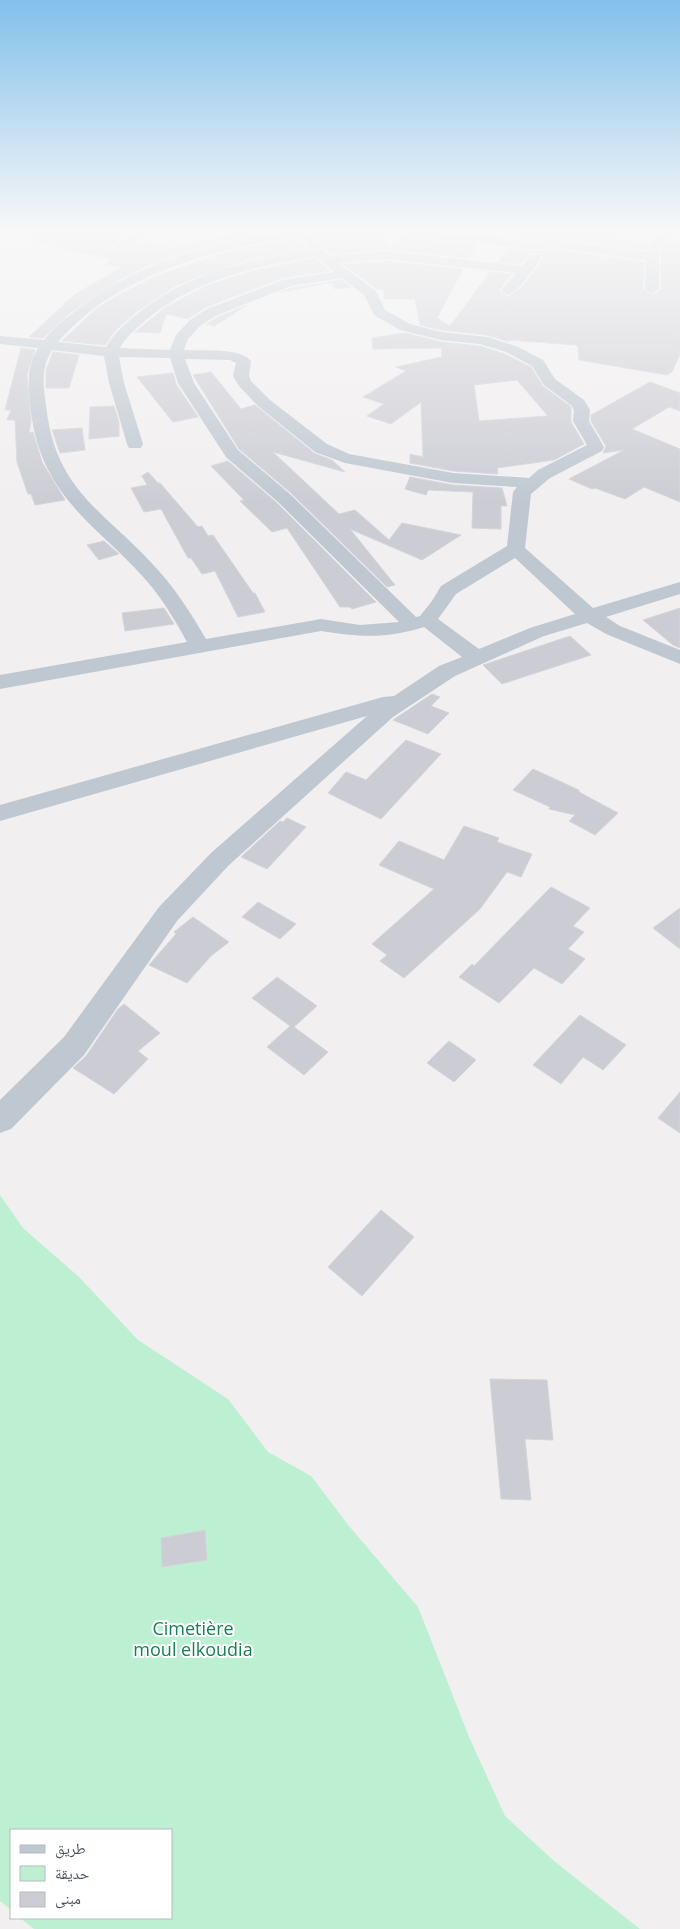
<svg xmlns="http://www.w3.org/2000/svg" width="680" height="1929" font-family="'Open Sans','Noto Naskh Arabic',sans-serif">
<rect width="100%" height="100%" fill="#f1efef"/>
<path fill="#bdefd3" d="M0,1195l23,33 56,49 59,63 90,59 40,53 43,24 38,50 69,81 51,130 36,79 49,45 86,68h-606l-14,-11h151v-88h-160v80l-11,-9z"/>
<g fill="#cccdd4" stroke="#d3d5da" fill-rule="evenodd">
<path d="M33,233h85l1,7 -8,6 8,5 15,-7 5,1 5,-3 28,6 66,-15h22l-65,16 -48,17 -24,12 -53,35 -27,25 -14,-1 45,-42 48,-28 -17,-2 6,-6 -79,-18z"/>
<path d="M312,233h67l11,15 10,-14 6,1 7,4 63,6 -7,13 -82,-9 -57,5z"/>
<path d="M520,233h100l-4,5 33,4 -3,8 -99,-13 -5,3 -26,-2z"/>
<path d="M297,238l9,11 -65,13 -44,15 -22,9 -39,26 -22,20 -9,13 -43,-4 33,-31 20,-13 43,-22 69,-23z"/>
<path d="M671,240l9,1v113l-8,18 -5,3 -88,-15 -1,-13 -2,-2 -69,-5 2,2 -22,-7 -46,-5 -21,-5 -5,-26h-31v-9l-7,-1 -34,-25 44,-3 76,8 -26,49 13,8 40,-54 22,2 -13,17 10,6 14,-11 20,-27 -4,-6h-8l-10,11 -23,-2 10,-14 37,4 5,-3 94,13 -1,27 10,6 8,-6v-39z"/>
<path d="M315,258l15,13 -48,7 -76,29 -18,12 -22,-5 -6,19 -25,-1 31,-25 40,-21 42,-14z"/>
<path d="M341,280l10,7 -16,2 -4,-7 -53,11 13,-5z"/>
<path d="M247,305l-33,21 -7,-2 11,-7z"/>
<path d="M405,333l36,9 39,4 25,8 26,13 12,19 28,21v15l13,22 -30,16 -57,8 1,6 -45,-3 -43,-8v-9l13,3 -2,-55 -30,22 -24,-8 17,-12 -21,-7 43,-26 -10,-4 46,-10 -1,-9 -68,1 -1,-11zM517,380l31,36 -69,5 -5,-36z"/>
<path d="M21,348l14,2 -8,25 4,46 -2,12 4,-1 9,30 23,38 -30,5 -4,-11h-3l-11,-32 -2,-42h-8l4,-10h-6z"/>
<path d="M53,352l26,3 -10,33h-23v-18z"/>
<path d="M211,372l30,37 14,-4 59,48 18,7 13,12 -72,-20 66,62 16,-4 34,30 13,-17 59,12 -39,25 -72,-31 45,56 -8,2 -96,-94 -52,-44 -46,-74z"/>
<path d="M173,373l3,11 22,33 -25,5 -36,-45z"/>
<path d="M650,382l30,11v18l-11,-4 -37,22 48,20v53l-36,-15 -19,12 -30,-11 -3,1 -23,-10 55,-29 -21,3 3,-7 -15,-25v-6z"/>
<path d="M114,406l5,16v14l-30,3 1,-32z"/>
<path d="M82,428l3,22 -25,3 -8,-23z"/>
<path d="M228,461l49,42 99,99 -24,7 -2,-2h-10l-53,-79 -15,4 -32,-31 4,-1 -33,-34z"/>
<path d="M148,472l10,11h2l38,44 4,-1 6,10 5,-1 40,58h2l10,19 -27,5 -23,-46 -13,3 -11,-16h-3l-27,-49 -17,3 -13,-24 16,-3 -5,-9z"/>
<path d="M410,477l43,8 49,3 5,18h-6v23l-29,-1 1,-36 -45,-2 -2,5 -21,-6z"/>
<path d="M104,541l15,13 -20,6 -12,-15z"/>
<path d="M164,608l10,16 -49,7 -3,-18z"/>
<path d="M680,608v40l-7,-3 -30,-25z"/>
<path d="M570,636l21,19 -89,29 -19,-19z"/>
<path d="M432,694l8,3 -9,9 18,7 -21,21 -35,-14z"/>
<path d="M406,740l35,14 -60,65 -53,-26 18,-21 20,8z"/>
<path d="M533,769l46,21v2l39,21 -23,22 -26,-14 6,-6 -26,-6 1,-2 -37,-17z"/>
<path d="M287,818l19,9 -39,42 -26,-12 39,-36 3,1z"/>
<path d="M464,826l35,12 -2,4 35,12 -11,23 -14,-5 -27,37 -76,69 -24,-17 7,-6 -15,-11 62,-55 -55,-24 20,-24 45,19z"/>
<path d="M551,887l39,21 -17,18 11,6 -16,17 17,10 -23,25 -28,-16 -35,35 -40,-26 13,-13 2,2z"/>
<path d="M258,902l38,22 -16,15 -38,-22z"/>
<path d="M680,908v41l-27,-21z"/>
<path d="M193,917l36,25 -18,14 -24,27 -38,-18 27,-31 -2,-2z"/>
<path d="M277,977l40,29 -23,21 34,25 -24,23 -37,-28 23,-21 -38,-28z"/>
<path d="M124,1004l36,29 -22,18 10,8 -34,35 -41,-26 13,-12 32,-47z"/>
<path d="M580,1015l46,30 -23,25 -20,-13 -22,27 -28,-19z"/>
<path d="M449,1041l27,19 -22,22 -27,-19z"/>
<path d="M680,1092v41l-22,-15z"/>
<path d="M381,1210l33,27 -52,59 -34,-29z"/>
<path d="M490,1379l57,1 6,60 -28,-1 6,61 -30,-1z"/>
<path d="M205,1530l2,30 -45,7 -1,-29z"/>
</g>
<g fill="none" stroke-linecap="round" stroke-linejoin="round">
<g fill="#bfc8d1" fill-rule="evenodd">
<path d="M134,233h17l-28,15 -4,1 -6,-4z"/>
<path d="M271,233h38l20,23 58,-5 135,15 9,-11h8l2,3c-6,9 -23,35 -33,37l-7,-4 15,-18 -129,-14 -49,4 38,28 9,19 25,14 31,8 46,5 29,9 27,14 12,19 29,21 6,10 -1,11 15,26 -2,4 -52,27 -19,16 -6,54 68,60 87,-26v12l-74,23 14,9 60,24v14l-74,-30 -19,-11 -43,13 -89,40 -62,41 -164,148 -52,56 -93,134 -73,74 -11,4v-33l64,-63 95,-130 52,-54 156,-137 -367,105v-16l383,-108 11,-1 45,-30 23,-9 -38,-30c-38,12 -64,10 -103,4l-321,58v-14l187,-33c-12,-22 -25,-44 -42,-63 -13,-15 -28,-29 -43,-43 -42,-39 -67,-74 -72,-133 -2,-20 -3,-36 8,-55l-38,-4v-8l44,4c10,-13 23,-23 37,-33 55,-43 122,-61 190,-74zM298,236l12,14c-62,10 -123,23 -173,64 -12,10 -24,20 -31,33l-48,-5c43,-50 106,-76 169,-92 23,-6 47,-9 71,-14zM316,256l18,16 -51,8 -76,29 -17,11 -14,15 -6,15 -50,-2c5,-11 17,-20 26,-28 49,-41 108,-53 170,-64zM342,278l23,18 9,19 26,15 41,10 39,4 26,8 26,14 12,19 28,21 2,4 -1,11 14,24 -49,25 -9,8 -76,-5 -104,-19 -22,-10 -57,-44 -19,-19 -2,-5 2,-15c-10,-14 -50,-10 -67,-11l4,-11 12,-13 17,-11 74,-29zM52,350l52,6 5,27 18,61 2,4h12l2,-4 -19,-61 -5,-26 51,1 8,25 48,74 52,45 121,120 -39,3 -39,-6 -115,20c-14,-24 -29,-48 -48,-69 -51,-58 -103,-77 -112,-165 -3,-20 -5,-37 6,-55zM185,359l45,1 6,3 -3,13 6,10 19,20 57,46 30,11 108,20 64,4 -4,5 -6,54 -66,40 -9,15 -12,15 -4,1 -126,-123 -52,-44 -44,-67zM515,558l60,56 -45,14 -51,21 -41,-30 18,-25z"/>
<path d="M407,233h47l88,9 5,-3 100,13 2,-7 13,-12h14l-17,16v40l-7,4 -7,-4 1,-29 -96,-13 -5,3 -132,-13z"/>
</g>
</g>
<linearGradient id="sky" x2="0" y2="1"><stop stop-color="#82c0ea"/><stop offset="0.46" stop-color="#f9f8f8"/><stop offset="1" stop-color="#f9f8f8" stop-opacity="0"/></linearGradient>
<rect width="680" height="503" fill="url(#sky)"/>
<g text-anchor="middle" stroke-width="4" stroke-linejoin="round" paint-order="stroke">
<g font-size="18" fill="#167f51" stroke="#fff">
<text x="193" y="1635">Cimetière<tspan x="193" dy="21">moul elkoudia</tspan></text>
</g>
</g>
<rect x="10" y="1829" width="162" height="90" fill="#ffffff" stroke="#b5b9be"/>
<rect x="20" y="1845" width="25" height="8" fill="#bfc8d1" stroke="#b5b9be"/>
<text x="55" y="1854" font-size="15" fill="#47515c">طريق</text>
<rect x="20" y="1866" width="25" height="15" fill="#bdefd3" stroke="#b5b9be"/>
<text x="55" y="1879" font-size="15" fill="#47515c">حديقة</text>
<rect x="20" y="1892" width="25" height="15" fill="#cccdd4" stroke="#b5b9be"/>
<text x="55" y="1904" font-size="15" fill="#47515c">مبنى</text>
</svg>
